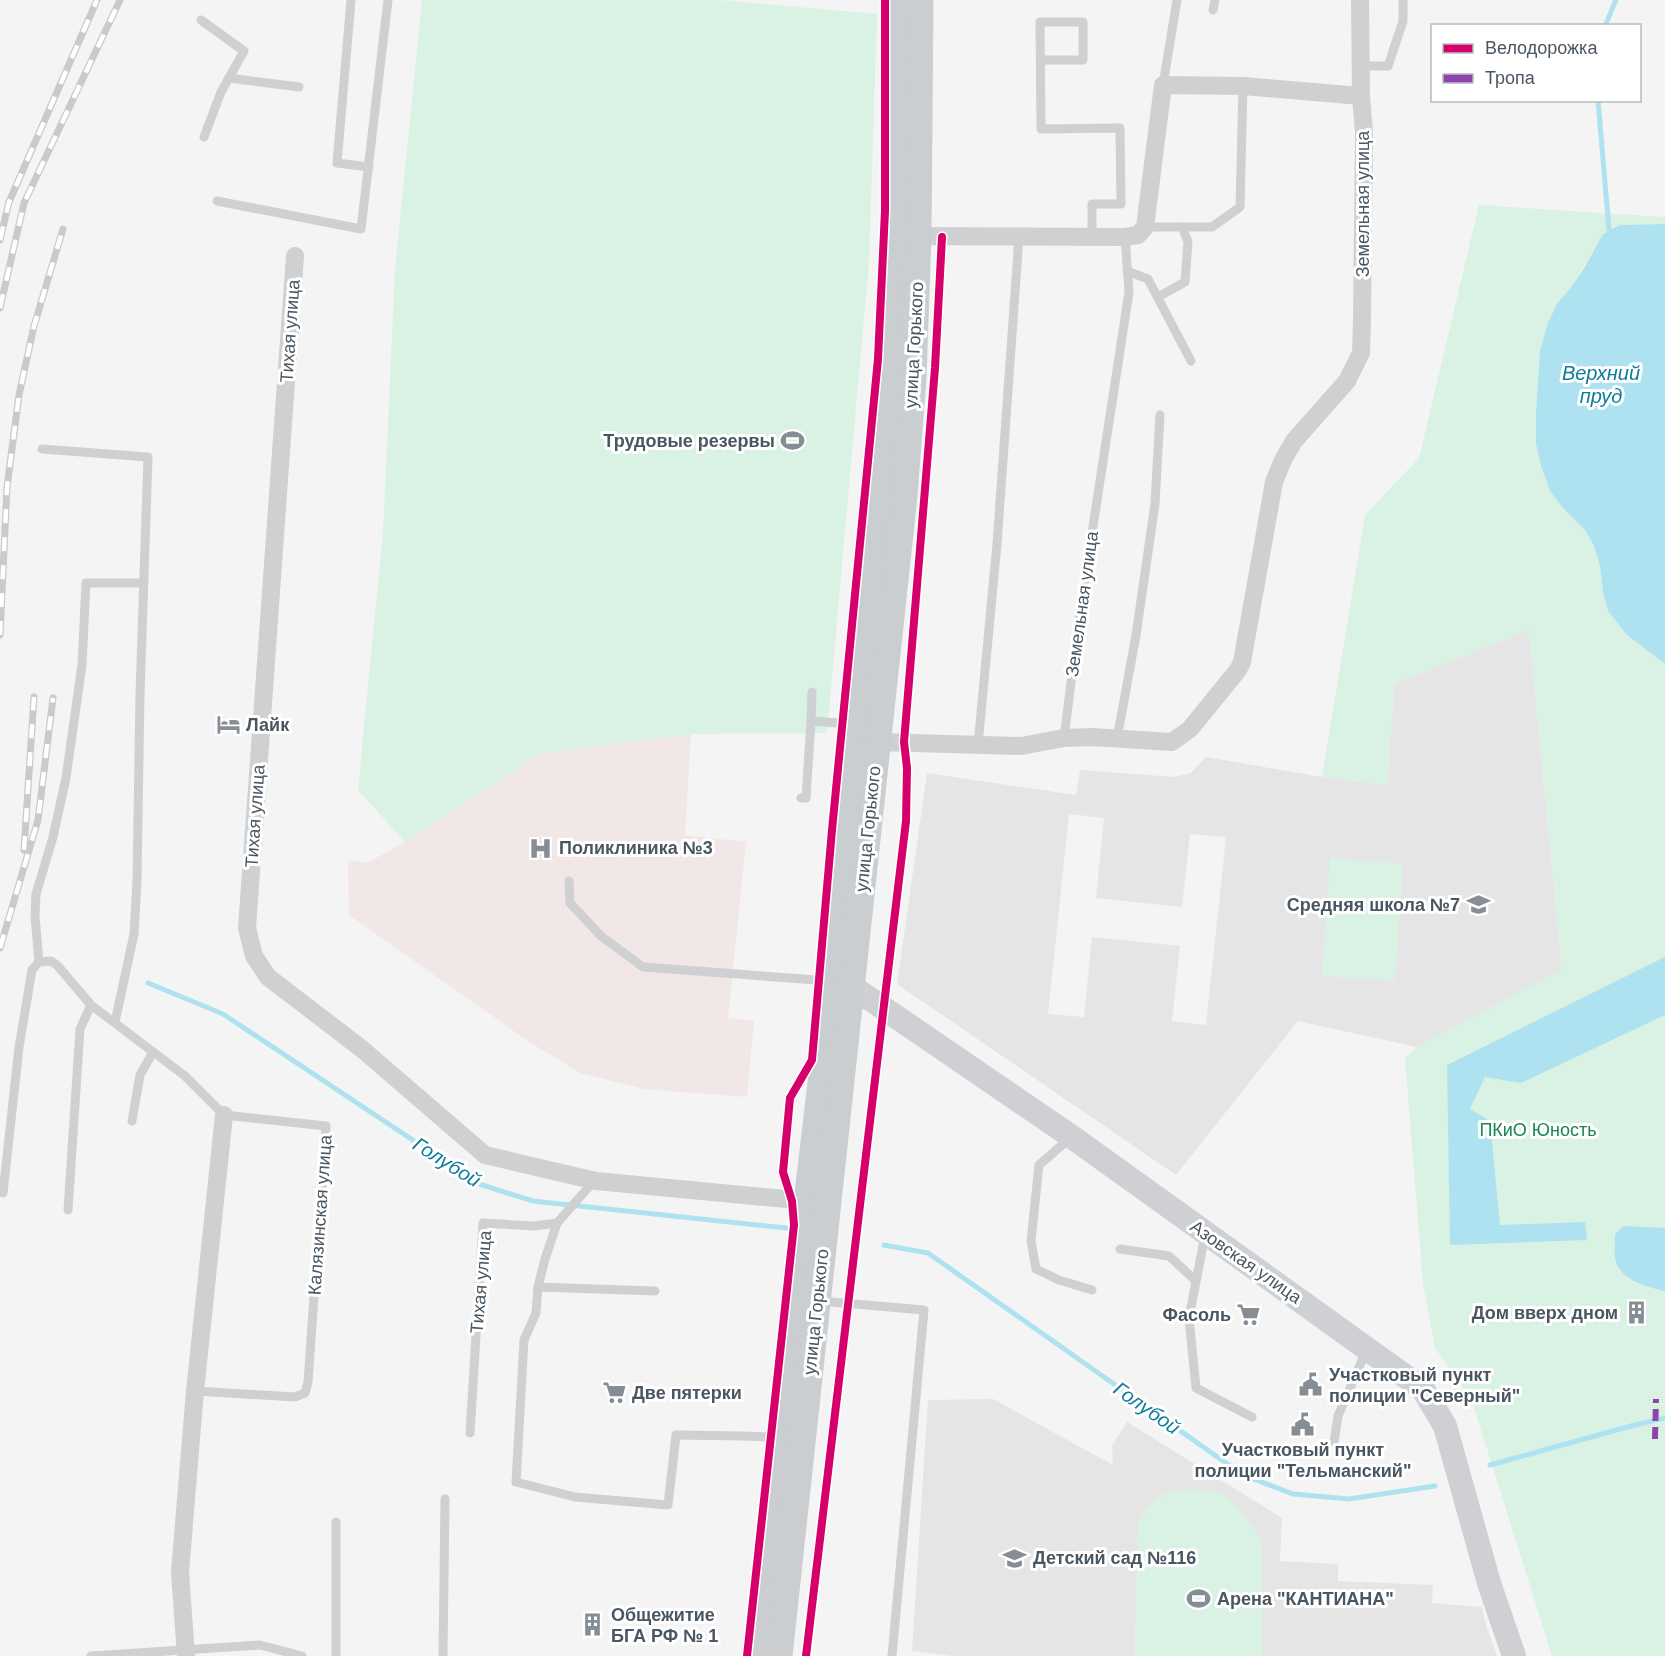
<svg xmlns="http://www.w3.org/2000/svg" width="1665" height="1656" font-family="Arial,sans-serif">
<rect width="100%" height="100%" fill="#f4f4f4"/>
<g fill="#e6e5e6" fill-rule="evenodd">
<path d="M1529,630l33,340 -145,77 -119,-26 -122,154 -279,-191 30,-211 149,22 4,-25 94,7 17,-4 15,-16 116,20 65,8 7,-101zM1069,814l35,4 -8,80 86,9 8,-73 36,3 -20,188 -34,-4 8,-75 -88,-9 -8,80 -36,-3z"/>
<path d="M993,1399l120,66 -1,-19 15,-24 155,96 -2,43 58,3v17l95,4 -1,18 50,4 4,18 11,31h-235v-113l-124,-20 -3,133h-183l-40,-5 16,-251z"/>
</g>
<path fill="#f1e7e6" d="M691,734l-6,101 61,7 -18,176 26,3 -7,76 -103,-8 -64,-16 -52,-32 -179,-126 -1,-55 19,3 38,-21 135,-88z"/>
<g fill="#d9f2e3">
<path d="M422,0h297l158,14 -8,248 -42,471 -136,1 -150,20 -136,88 -47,-52 25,-259 12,-263z"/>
<path d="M1479,205l186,12v7l-45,1 -17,9 -31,52 -32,65 -4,61v32l5,22 9,25 13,17 22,22 9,16 6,20 3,26 5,19 19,24 38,29v992h-113l-81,-258 -36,-50 -12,-64 -18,-226 12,-11 145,-78 -33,-339 -135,54 -7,101 -65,-8 43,-262 54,-57z"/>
<path d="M1330,858l73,6 -8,117 -73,-5z"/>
<path d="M1192,1489c8,1 18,0 25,3 18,7 37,34 45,51v113h-127l3,-133 13,-20 17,-11z"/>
</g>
<g fill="#aee2f0">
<path d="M1665,224v440l-38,-29 -19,-24 -5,-19 -3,-26 -6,-20 -9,-16 -22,-22 -13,-17 -9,-25 -5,-22v-32l4,-61 8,-28 9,-19 15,-18 12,-18 19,-34 17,-9z"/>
<path d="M1665,957v58l-144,68 -36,-6 -15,32 20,12 10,104 85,-3 2,18 -137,5 -3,-180z"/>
<path d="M1623,1226l42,2v63c-18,-4 -46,-11 -50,-33 -1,-7 0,-16 0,-24z"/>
</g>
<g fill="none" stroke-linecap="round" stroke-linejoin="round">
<g stroke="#aee2f0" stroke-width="5">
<path d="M1605,26l11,-26"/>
<path d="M1598,100l11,130"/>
<path d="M148,983l75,31 256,170 54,17 253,27"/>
<path d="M884,1245l44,8 315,222 50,19 56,5 86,-13"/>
<path d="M1490,1465l141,-39 34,-8"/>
</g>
<g stroke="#ced0d2" stroke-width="9">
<path d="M351,0l-14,163 32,4"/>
<path d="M1213,10l2,-10"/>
<path d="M201,20l43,31 -23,41 -17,45"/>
<path d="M1041,60h42v-38h-43l1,107 79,-1 1,76h-29v33"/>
<path d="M1361,66h27l15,-45v-21"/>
<path d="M229,78l70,9"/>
<path d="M1163,85l14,-85"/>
<path d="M217,201l144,28 27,-229"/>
<path d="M1145,227h67l28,-20 3,-121"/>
<path d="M1127,271l21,8 43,82"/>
<path d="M1158,297l27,-15 3,-40 -6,-15"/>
<path d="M42,449l106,8 -8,237 -3,186 -3,54 -19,88"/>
<path d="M812,692l-1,29 41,3"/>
<path d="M1064,738l16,-127 49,-319 -4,-55"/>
<path d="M1117,739l19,-104 19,-131 5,-89"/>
<path d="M978,745l19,-201 22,-307"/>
<path d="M801,798h5l5,-77"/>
<path d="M569,881l1,22 31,33 42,31 187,14"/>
<path d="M39,962l-4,-46 1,-22 17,-57 13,-59 16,-113 4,-82h57"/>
<path d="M132,1121l8,-46 13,-23"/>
<path d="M1070,1138l-31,27 -8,76 5,28 23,11 33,10"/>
<path d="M3,1193l16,-146 13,-77 7,-8 12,-1 6,4 34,40 94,71 39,39 102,11 -18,256 -3,11 -10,4 -100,-6"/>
<path d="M68,1210l12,-181 11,-24"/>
<path d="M557,1223l-12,36 -7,28 -2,26 -12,27 -8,142 59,15 93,8 8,-70 66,1 29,1 5,2"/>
<path d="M1205,1235l-16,83 7,70 56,29"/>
<path d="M1120,1249l49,7 27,25"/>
<path d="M538,1287l117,4"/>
<path d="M820,1301l104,9 -32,346"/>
<path d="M470,1433l13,-210 51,3 23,-3 30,-34 9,-8"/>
<path d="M1334,1442l4,-26 28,-65"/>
<path d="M91,1656l169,-11 42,11"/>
<path d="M336,1656v-134"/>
<path d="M443,1656l2,-157"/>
</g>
<g stroke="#ced0d2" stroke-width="18">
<path d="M908,236l217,1 13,-2 7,-8 18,-142 80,1 118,10"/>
<path d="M295,256l-48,672 7,28 14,21 94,72 123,106 111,26 211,20"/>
<path d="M877,742l144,4 43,-8 28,-1 80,5 18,-13 48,-59 4,-8 32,-180 9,-22 11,-19 53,-60 14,-28 1,-33 2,-187 -3,-37 -1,-96"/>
<path d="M186,1656l-6,-84 15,-181 29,-276"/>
</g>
<path stroke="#ced0d4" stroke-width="24" d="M835,982l16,4 221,151 351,252 22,37 44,157 25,73"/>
<g stroke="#caced1" stroke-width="27">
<path d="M757,1656l22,-216 54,-459 21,-257 35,-337 7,-176 2,-211"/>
<path d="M779,1656l125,-1160 9,-118 5,-142 2,-236"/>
</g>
<defs>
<g id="rail">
<path d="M0,240l9,-38 88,-202"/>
<path d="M0,308l24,-105 96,-203"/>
<path d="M0,635l7,-148 12,-92 15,-69 29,-97"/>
<path d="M24,850l10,-153"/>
<path d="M0,948l38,-128 15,-122"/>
</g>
</defs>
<use href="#rail" stroke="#c9cacc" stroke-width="7"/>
<use href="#rail" stroke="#fff" stroke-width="4.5" stroke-dasharray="14" stroke-linecap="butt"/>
<path stroke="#8e44ad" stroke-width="6" stroke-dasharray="12 6" stroke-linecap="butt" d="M1655,1439l1,-40"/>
<defs>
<g id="cycleway">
<path d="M747,1656l47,-431 -2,-24 -9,-29 7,-74 22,-38 20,-230 46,-471 7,-148v-211"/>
<path d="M806,1656l100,-835 1,-53 -3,-26 31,-374 7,-131"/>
</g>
</defs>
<use href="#cycleway" stroke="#fff" stroke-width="11"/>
<use href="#cycleway" stroke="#d6006c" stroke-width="8"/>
</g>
<defs>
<symbol id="stadium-bare" viewBox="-9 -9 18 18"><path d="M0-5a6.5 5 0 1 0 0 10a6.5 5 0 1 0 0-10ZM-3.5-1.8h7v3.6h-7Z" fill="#868d94" stroke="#fff" stroke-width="2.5" paint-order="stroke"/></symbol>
<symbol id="hotel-bare" viewBox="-9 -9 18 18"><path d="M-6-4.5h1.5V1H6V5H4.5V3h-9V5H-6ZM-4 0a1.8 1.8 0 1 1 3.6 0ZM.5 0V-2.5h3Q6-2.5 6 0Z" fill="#868d94" stroke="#fff" stroke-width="2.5" paint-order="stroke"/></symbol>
<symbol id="hospital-bare" viewBox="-9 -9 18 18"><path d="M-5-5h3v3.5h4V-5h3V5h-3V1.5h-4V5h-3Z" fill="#868d94" stroke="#fff" stroke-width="2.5" paint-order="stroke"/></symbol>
<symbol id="school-bare" viewBox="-9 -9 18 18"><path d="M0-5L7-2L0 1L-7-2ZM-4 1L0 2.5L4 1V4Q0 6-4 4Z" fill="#868d94" stroke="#fff" stroke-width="2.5" paint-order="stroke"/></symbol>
<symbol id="building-bare" viewBox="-9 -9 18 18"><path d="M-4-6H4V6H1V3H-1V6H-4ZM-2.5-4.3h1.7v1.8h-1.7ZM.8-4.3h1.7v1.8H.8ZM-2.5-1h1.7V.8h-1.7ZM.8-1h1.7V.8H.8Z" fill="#868d94" stroke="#fff" stroke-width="2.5" paint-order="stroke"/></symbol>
<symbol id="supermarket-bare" viewBox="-9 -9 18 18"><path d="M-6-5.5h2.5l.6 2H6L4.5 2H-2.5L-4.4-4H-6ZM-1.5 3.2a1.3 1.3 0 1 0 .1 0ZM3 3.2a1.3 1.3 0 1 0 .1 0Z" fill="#868d94" stroke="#fff" stroke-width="2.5" paint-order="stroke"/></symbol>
<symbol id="civic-bare" viewBox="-9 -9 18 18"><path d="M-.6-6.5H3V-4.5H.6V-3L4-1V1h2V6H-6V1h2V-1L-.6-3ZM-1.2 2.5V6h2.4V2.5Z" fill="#868d94" stroke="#fff" stroke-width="2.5" paint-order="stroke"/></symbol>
</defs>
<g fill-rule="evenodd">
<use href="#stadium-bare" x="776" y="424" width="33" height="33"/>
<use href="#hotel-bare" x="212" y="708" width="33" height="33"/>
<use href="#hospital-bare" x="524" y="832" width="33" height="33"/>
<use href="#school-bare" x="1462" y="888" width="33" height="33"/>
<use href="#building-bare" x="1620" y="1296" width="33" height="33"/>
<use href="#supermarket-bare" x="1232" y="1298" width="33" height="33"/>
<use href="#civic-bare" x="1294" y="1368" width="33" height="33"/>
<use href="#supermarket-bare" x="598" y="1376" width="33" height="33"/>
<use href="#civic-bare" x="1286" y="1408" width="33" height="33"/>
<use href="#school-bare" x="998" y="1542" width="33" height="33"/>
<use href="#stadium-bare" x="1182" y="1582" width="33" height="33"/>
<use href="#building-bare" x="576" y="1608" width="33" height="33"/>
</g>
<g text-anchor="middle" stroke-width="6" stroke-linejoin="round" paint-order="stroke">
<g font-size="18" fill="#4a5661" stroke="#fff">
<text transform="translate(1363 204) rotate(-90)" y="6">Земельная улица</text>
<text transform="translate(290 331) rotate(-86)" y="6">Тихая улица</text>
<text transform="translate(914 345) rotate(-87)" y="6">улица Горького</text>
<text transform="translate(1082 604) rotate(-82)" y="6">Земельная улица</text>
<text transform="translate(255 816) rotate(-86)" y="6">Тихая улица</text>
<text transform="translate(868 829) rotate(-84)" y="6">улица Горького</text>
<text transform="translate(320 1215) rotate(-86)" y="6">Калязинская улица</text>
<text transform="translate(1246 1262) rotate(35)" y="6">Азовская улица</text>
<text transform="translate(481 1282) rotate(-85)" y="6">Тихая улица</text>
<text transform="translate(816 1312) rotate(-84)" y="6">улица Горького</text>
</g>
<g font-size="18" font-weight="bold" fill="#4a5661" stroke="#fff" text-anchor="start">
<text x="775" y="447" text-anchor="end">Трудовые резервы</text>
<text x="246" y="731">Лайк</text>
<text x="559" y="854">Поликлиника №3</text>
<text x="1460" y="911" text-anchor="end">Средняя школа №7</text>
<text x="1618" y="1319" text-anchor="end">Дом вверх дном</text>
<text x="1231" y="1321" text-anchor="end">Фасоль</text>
<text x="1329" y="1381">Участковый пункт<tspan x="1329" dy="21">полиции "Северный"</tspan></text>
<text x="632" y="1399">Две пятерки</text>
<text x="1303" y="1456" text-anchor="middle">Участковый пункт<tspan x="1303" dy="21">полиции "Тельманский"</tspan></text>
<text x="1033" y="1564">Детский сад №116</text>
<text x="1217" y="1605">Арена "КАНТИАНА"</text>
<text x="611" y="1621">Общежитие<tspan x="611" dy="21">БГА РФ № 1</tspan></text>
</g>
<g font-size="18" fill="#17864f" stroke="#fff">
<text x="1538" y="1136">ПКиО Юность</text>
</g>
<g font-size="20" font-style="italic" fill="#0c7c9b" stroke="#fff">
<text x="1601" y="380">Верхний<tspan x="1601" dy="23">пруд</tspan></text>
<text transform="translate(447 1162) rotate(32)" y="7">Голубой</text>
<text transform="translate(1147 1408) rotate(35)" y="7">Голубой</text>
</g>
</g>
<rect x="1431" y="24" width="210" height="78" fill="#ffffff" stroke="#b7bbc0" stroke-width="1.5"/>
<rect x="1443" y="44" width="30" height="9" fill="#d6006c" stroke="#b7bbc0" stroke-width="1.5"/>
<text x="1485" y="54" font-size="18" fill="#4a5661">Велодорожка</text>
<rect x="1443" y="74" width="30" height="9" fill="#8e44ad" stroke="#b7bbc0" stroke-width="1.5"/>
<text x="1485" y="84" font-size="18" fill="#4a5661">Тропа</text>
</svg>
